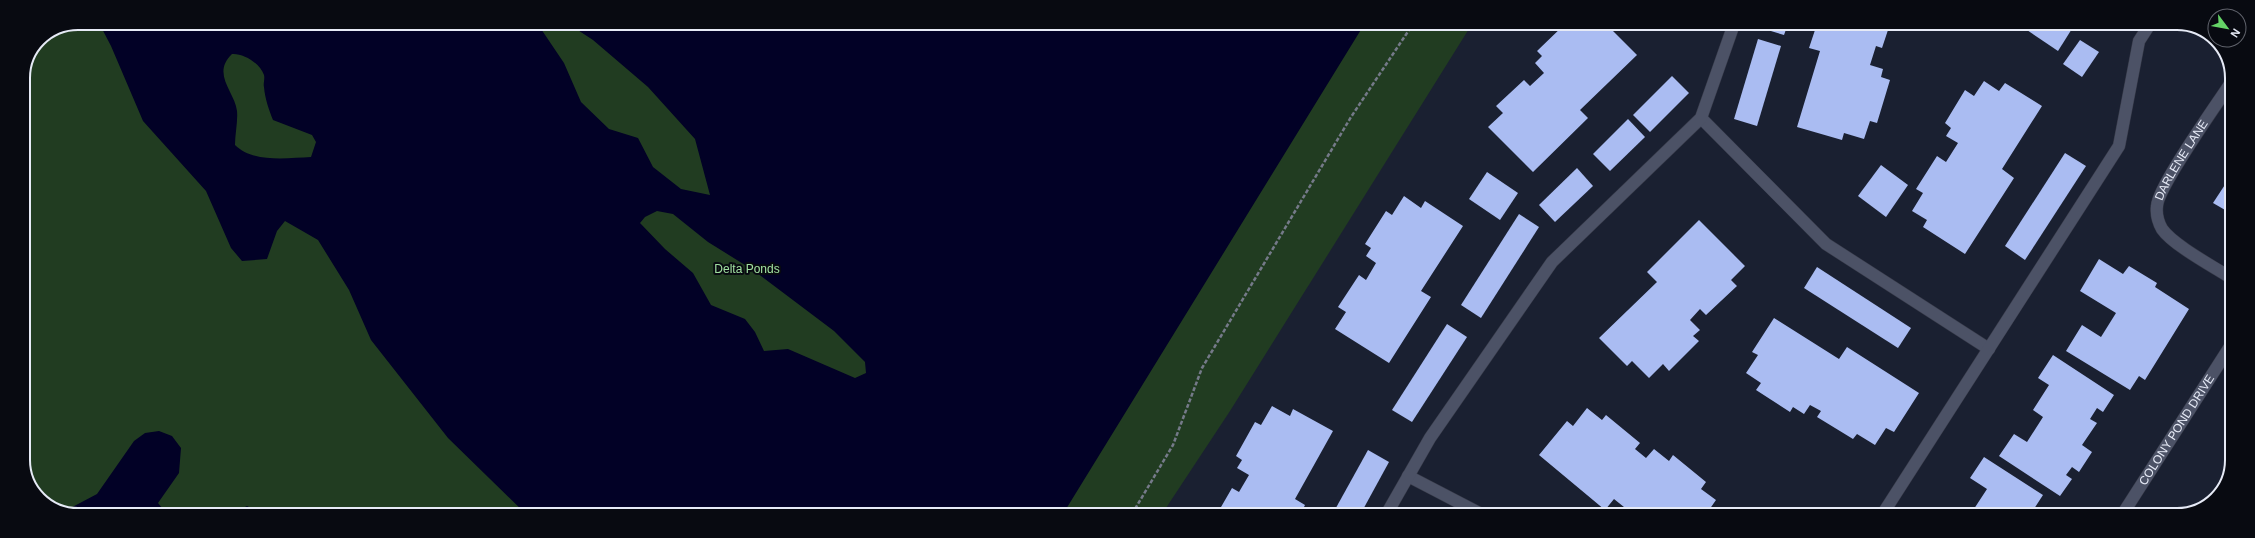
<svg xmlns="http://www.w3.org/2000/svg" width="2255" height="538" font-family="Helvetica,sans-serif">
<rect width="100%" height="100%" fill="#1a2031"/>
<path fill="#213c21" d="M78,23l1394,1 -242,387 -68,103h-1095l-30,-17 -14,-30v-389l16,-39z"/>
<g fill="#020126" fill-rule="evenodd">
<path d="M99,23h438l27,40 17,39 28,27 29,9 15,29 28,22 29,6 -15,-56 -47,-52 -55,-47 -26,-17 792,1 3,4 -299,486h-537l-78,-76 -77,-98 -22,-50 -31,-50 -33,-19 -8,10 -10,28 -25,2 -11,-13 -25,-57 -63,-70 -32,-75zM232,54c11,-1 28,9 32,21 1,4 -1,9 0,12 1,12 5,23 9,33l39,15 4,7 -5,15c-24,1 -58,6 -76,-12 0,-11 3,-24 2,-34 -2,-19 -26,-37 -5,-57zM657,211l16,3 35,28 45,28 81,61 31,31 1,11 -11,5 -67,-29 -24,2 -9,-19 -10,-13 -34,-14 -18,-32 -28,-24 -25,-26 5,-6z"/>
<path d="M159,431l13,5 9,12 -2,25 -21,30 9,11h-100l-4,-2 34,-18 37,-53 11,-8z"/>
<path d="M247,506l15,8h-31z"/>
</g>
<g fill="#aabcf2">
<path d="M1565,24l5,5 5,-5h20l5,5 6,-5 31,31 -57,55 8,8 -55,54 -45,-45 15,-14 -7,-7 28,-26 6,6 14,-13 -9,-10 7,-7 -5,-5z"/>
<path d="M1762,24h26l-4,11 -23,-7z"/>
<path d="M1817,24h73l-8,24 -6,-2 -6,19 13,4 -2,8 9,3 -13,43 -7,-2 -6,18 -20,-6 -2,7 -45,-13 23,-76 -11,-3z"/>
<path d="M2018,24h57l-17,27z"/>
<path d="M1758,39l23,7 -24,80 -23,-7z"/>
<path d="M2080,40l19,12 -17,25 -19,-13z"/>
<path d="M1672,76l17,17 -39,39 -17,-17z"/>
<path d="M1984,81l15,10 6,-8 37,23 -40,63 12,9 -49,76 -42,-27 4,-7 -15,-9 11,-18 -7,-4 21,-33 9,6 12,-19 -12,-7 5,-8 -6,-5 20,-33 9,6z"/>
<path d="M1628,119l17,18 -35,34 -17,-17z"/>
<path d="M2065,153l21,13 -61,94 -20,-14z"/>
<path d="M1881,165l27,20 -22,32 -28,-21z"/>
<path d="M1577,168l16,18 -38,36 -16,-17z"/>
<path d="M1487,172l31,21 -18,27 -31,-21z"/>
<path d="M2232,174v40l-19,-11z"/>
<path d="M1404,196l17,12 4,-7 38,25 -42,65 10,6 -42,66 -54,-34 11,-17 -8,-5 21,-32 7,5 10,-17 -10,-7 5,-8 -6,-4 21,-33 6,4z"/>
<path d="M1519,214l20,13 -58,91 -20,-13z"/>
<path d="M1699,220l46,46 -14,14 6,6 -31,29 -6,-6 -10,11 10,10 -7,6 6,5 -30,30 -6,-7 -14,14 -17,-17 -5,5 -28,-28 58,-56 -10,-10z"/>
<path d="M2099,259l24,15 6,-8 28,17 -2,4 34,22 -44,71 -6,-4 -9,14 -64,-39 16,-26 19,12 15,-24 -36,-22z"/>
<path d="M1817,267l94,61 -13,20 -94,-60z"/>
<path d="M1774,318l65,41 8,-12 72,46 -25,39 -8,-4 -11,17 -18,-11 -4,5 -36,-22 4,-6 -11,-6 -6,9 -11,-7 -3,5 -34,-22 5,-7 -15,-10 12,-18 -6,-3z"/>
<path d="M1447,324l20,13 -55,85 -20,-12z"/>
<path d="M2053,355l61,40 -11,17 -6,-4 -7,11 7,4 -15,22 10,7 -13,20 -7,-5 -6,8 6,4 -12,17 -61,-40 15,-22 13,8 16,-25 -10,-7 16,-25 -11,-7z"/>
<path d="M1272,406l18,10 3,-7 40,22 -38,68 10,6 -5,10 -83,-1 15,-26 7,4 10,-17 -12,-7 5,-8 -6,-4 19,-34 6,3z"/>
<path d="M1587,408l15,12 4,-5 34,28 -5,6 11,9 8,-9 15,12 4,-6 33,27 -5,7 15,11 -7,10 5,5h-80l-20,-16 -9,11 -66,-55 28,-34 6,5z"/>
<path d="M2231,428v15l-7,-5z"/>
<path d="M1368,450l21,12 -29,53h-28z"/>
<path d="M1984,457l59,38 -13,20h-60l17,-26 -17,-11z"/>
<path d="M2228,474l1,1 -8,13 -1,-1z"/>
<path d="M2211,493l5,3 -3,6 -11,4z"/>
</g>
<g fill="none" stroke-linecap="round" stroke-linejoin="round">
<defs>
<g id="service">
<path d="M1701,118l125,126 163,105"/>
<path d="M1408,476l75,39"/>
<path d="M1386,515l44,-77 122,-176 149,-144 33,-94"/>
<path d="M1882,515l237,-369 20,-105 11,-17"/>
</g>
<g id="minor">
<path id="s1" d="M2231,278c-17,-11 -58,-33 -69,-49 -4,-7 -6,-15 -5,-23 1,-20 61,-103 75,-125"/>
<path id="s2" d="M2122,515l109,-170"/>
</g>
</defs>
<use href="#service" stroke="#373a49" stroke-width="13"/>
<use href="#minor" stroke="#373a49" stroke-width="13"/>
<path stroke="#757a89" stroke-width="2.5" stroke-dasharray="4 2" stroke-linecap="butt" d="M1132,514l41,-69 29,-77 149,-251 62,-93"/>
<use href="#service" stroke="#4c5266" stroke-width="12"/>
<use href="#minor" stroke="#4c5266" stroke-width="12"/>
</g>
<g text-anchor="middle" stroke-width="4" stroke-linejoin="round" paint-order="stroke">
<g font-size="12" fill="#e6eaf6" stroke="#080a11">
<text dy="4" stroke="none"><textPath href="#s1" startOffset="161">DARLENE LANE</textPath></text>
<text dy="4" stroke="none"><textPath href="#s2" startOffset="101">COLONY POND DRIVE</textPath></text>
</g>
<g font-size="12" fill="#a1e0a0" stroke="#080a11">
<text x="747" y="273">Delta Ponds</text>
</g>
</g>
<path d="M0 0H2255V538H0ZM78 30H2177A48 48 0 0 1 2225 78V460A48 48 0 0 1 2177 508H78A48 48 0 0 1 30 460V78A48 48 0 0 1 78 30Z" fill="#080a11" fill-rule="evenodd"/>
<path fill="none" stroke="#e6eaf6" stroke-width="2" d="M78 30H2177A48 48 0 0 1 2225 78V460A48 48 0 0 1 2177 508H78A48 48 0 0 1 30 460V78A48 48 0 0 1 78 30Z"/>
<g transform="translate(2227 28) rotate(122)"><circle r="19" fill="#080a11" stroke="#61646d"/>
<path d="M0-3L7 15L0 10L-7 15Z" fill="#65d467"/>
<text y="-6" font-size="11" font-weight="bold" text-anchor="middle" fill="#e6eaf6">N</text>
</g>
</svg>
